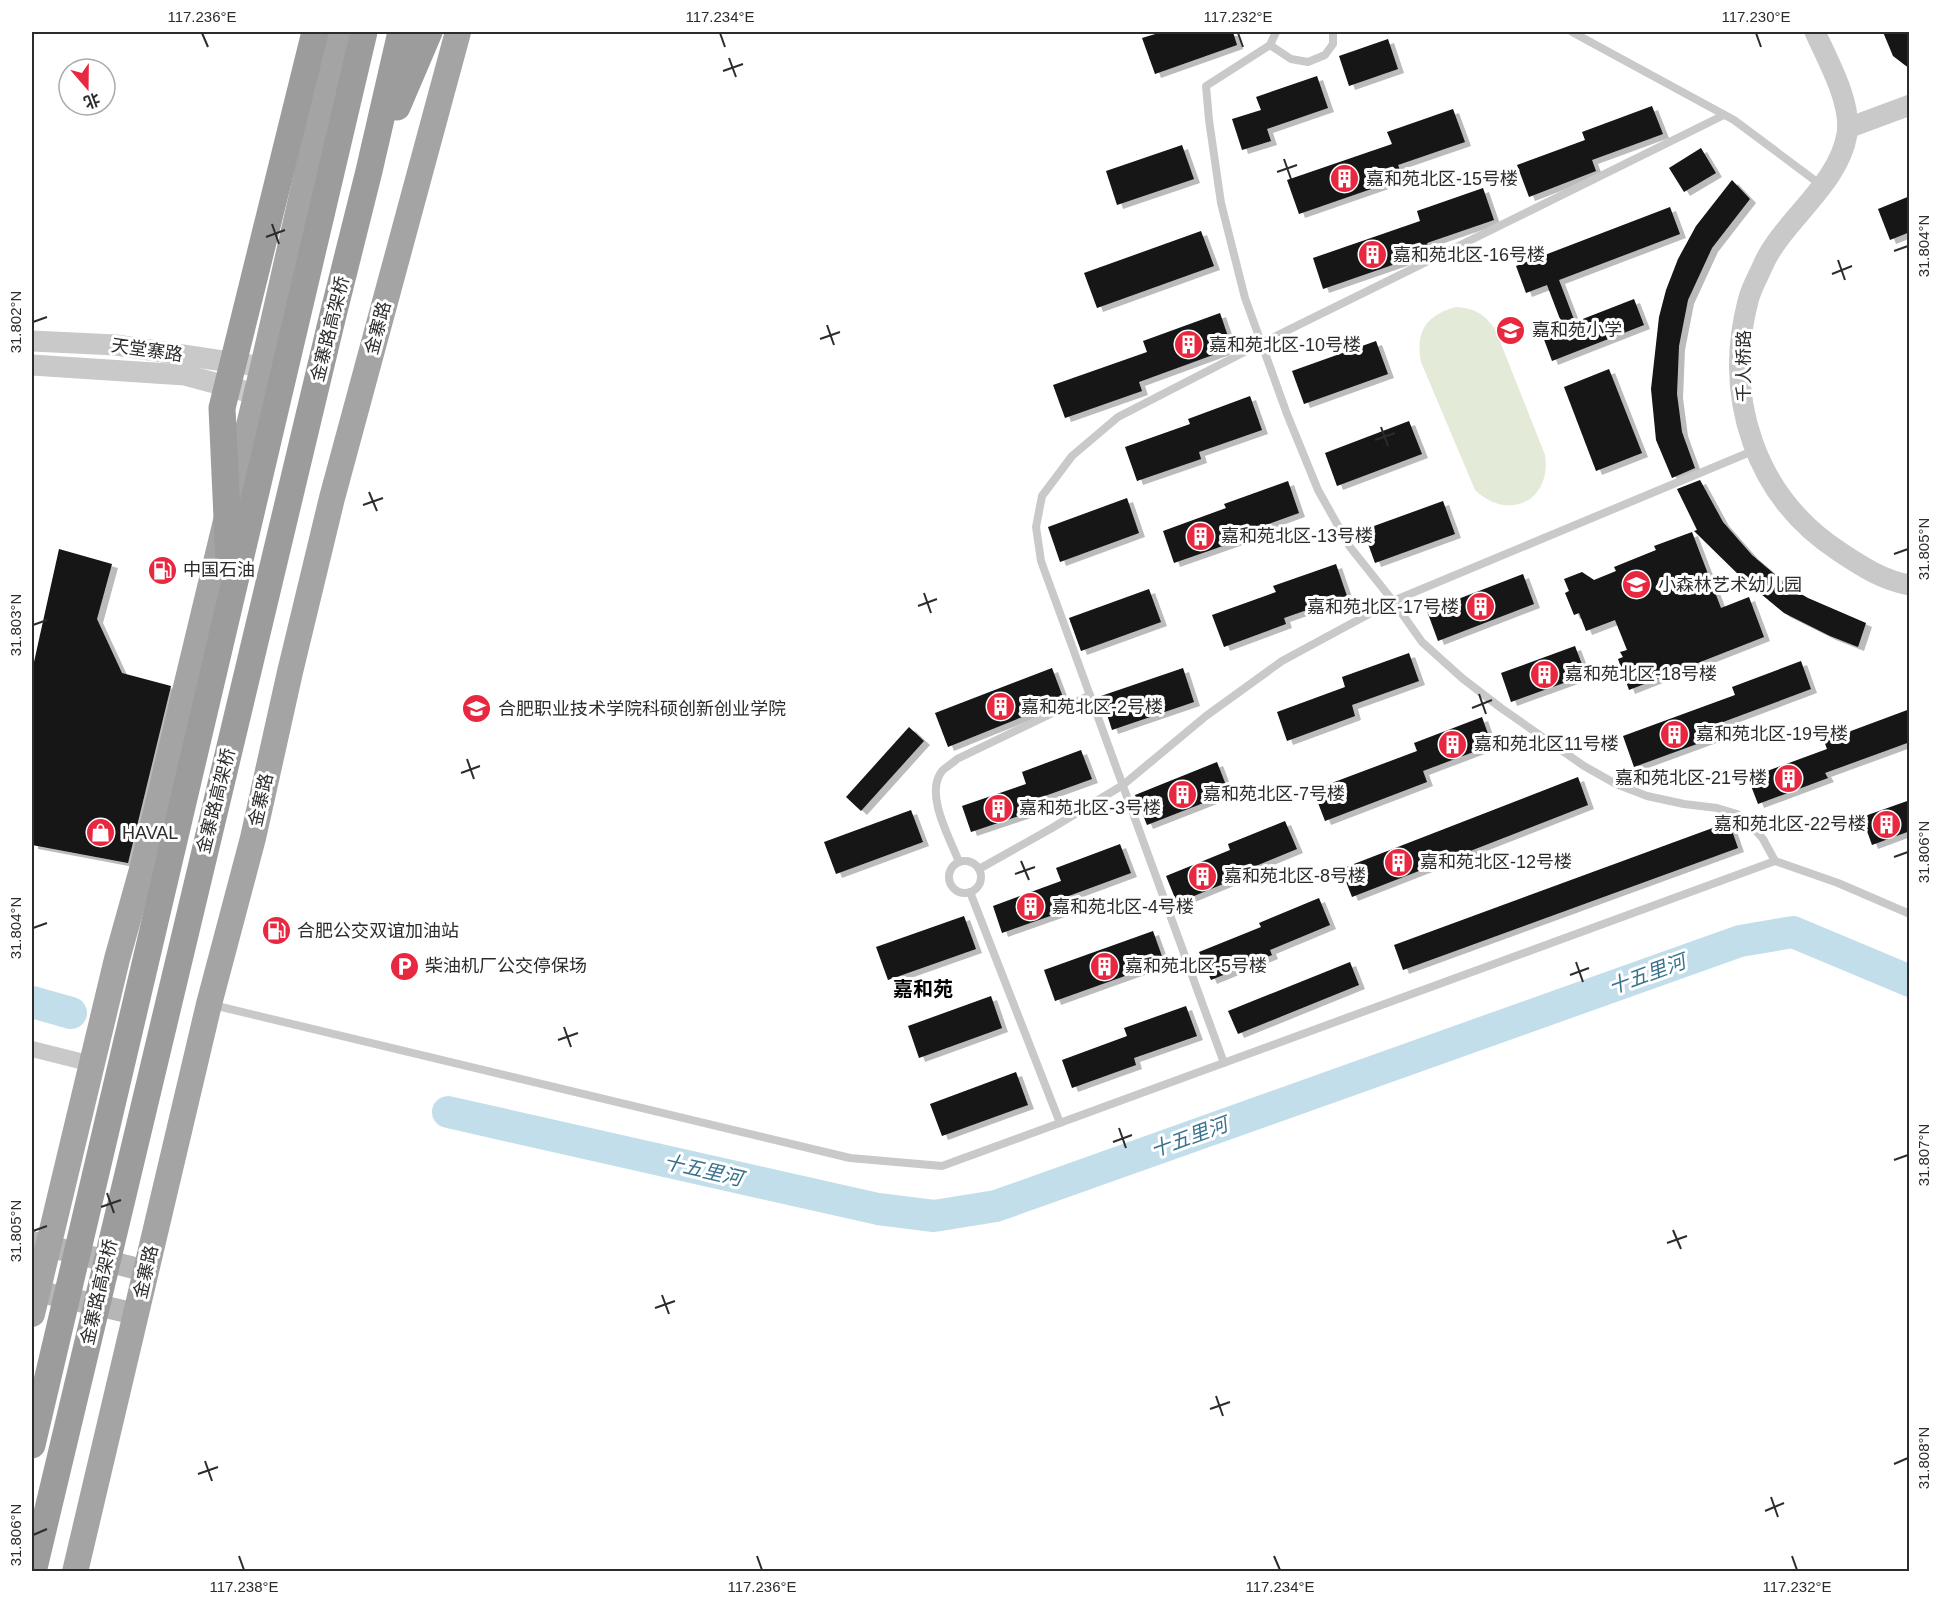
<svg xmlns="http://www.w3.org/2000/svg" width="1941" height="1603" font-family="Helvetica,'Noto Sans SC',sans-serif">
<defs>
<filter id="shadow"><feDropShadow dx="6" dy="4" stdDeviation="0" flood-color="#0004"/></filter>
</defs>
<rect width="100%" height="100%" fill="#fff"/>
<path fill="#e3ead8" d="M1456,307c19,1 30,8 40,24l49,124c7,46 -37,67 -70,35l-54,-128c-6,-30 5,-47 35,-55z"/>
<g fill="none" stroke-linecap="round" stroke-linejoin="round">
<g stroke="#c3deeb" stroke-width="32">
<path d="M32,1002l39,11"/>
<path d="M448,1112l430,97 56,7 62,-10 744,-265 53,-9 117,49"/>
</g>
</g>
<g fill="#131313" filter="url(#shadow)">
<path d="M1162,32h71l4,13 -82,29 -13,-36z"/>
<path d="M1883,32h27v37l-17,-13z"/>
<path d="M1388,39l10,30 -49,17 -10,-30z"/>
<path d="M1317,76l11,32 -61,21 4,12 -29,9 -10,-31 29,-9 -5,-13z"/>
<path d="M1652,106l11,28 -71,26 4,11 -67,26 -12,-32 68,-25 -3,-8z"/>
<path d="M1453,109l12,33 -67,23 5,13 -104,36 -12,-34 105,-36 -5,-12z"/>
<path d="M1182,145l12,34 -77,26 -11,-34z"/>
<path d="M1701,148l15,25 -32,19 -15,-24z"/>
<path d="M1732,180l18,19 -38,49 -24,52 -9,46 -2,48 5,38 13,36 -23,10 -16,-38 -5,-51 8,-72 7,-27 12,-31 18,-33z"/>
<path d="M1483,188l11,32 -67,23 3,9 -107,37 -10,-31 107,-37 -3,-10z"/>
<path d="M1910,196v36l-20,8 -12,-31z"/>
<path d="M1670,207l10,27 -121,46 16,42 59,-23 10,26 -92,36 -10,-27 21,-7 -16,-42 -21,8 -10,-27z"/>
<path d="M1201,231l13,35 -117,42 -13,-35z"/>
<path d="M1220,313l12,35 -93,34 3,9 -77,27 -12,-33 94,-33 -4,-11z"/>
<path d="M1376,341l12,33 -84,30 -12,-33z"/>
<path d="M1609,369l33,84 -46,18 -32,-84z"/>
<path d="M1250,396l12,34 -63,22 2,7 -64,22 -12,-34 65,-23 -2,-5z"/>
<path d="M1409,421l13,33 -85,32 -12,-33z"/>
<path d="M1700,480l23,42 29,33 20,17 17,15 19,11 58,25 -8,24 -28,-11 -46,-23 -41,-34 -49,-48 3,-1 -20,-41z"/>
<path d="M1288,481l11,32 -64,23 2,5 -63,22 -11,-32 63,-23 -2,-4z"/>
<path d="M1127,498l12,35 -79,29 -12,-35z"/>
<path d="M1443,501l12,33 -80,29 -12,-33z"/>
<path d="M1692,532l29,76 28,-11 15,40 -135,53 -11,-31 5,-2 -3,-5 7,-2 -12,-30 -29,11 -7,-18 -5,2 -9,-22 4,-2 -5,-12 18,-7 12,8 22,-9 -2,-4 42,-17 -2,-4z"/>
<path d="M59,549l53,15 -15,55 25,54 49,13 -43,177 -96,-18v-174z"/>
<path d="M1336,564l11,32 -63,22 2,6 -62,23 -12,-32 64,-23 -3,-6z"/>
<path d="M1523,574l11,30 -96,37 -11,-30z"/>
<path d="M1149,589l12,33 -80,29 -12,-33z"/>
<path d="M1575,646l11,29 -75,27 -10,-29z"/>
<path d="M1409,653l10,28 -67,24 3,11 -68,25 -10,-29 68,-25 -3,-10z"/>
<path d="M1801,661l10,28 -88,33 4,11 -93,34 -11,-31 112,-41 -3,-8z"/>
<path d="M1052,668l12,32 -116,47 -13,-34z"/>
<path d="M1183,668l11,34 -82,28 -11,-34z"/>
<path d="M1910,709v33l-85,31 3,5 -70,26 -10,-26 79,-29 -3,-8z"/>
<path d="M1482,717l10,28 -69,26 4,11 -102,39 -12,-31 104,-39 -3,-8z"/>
<path d="M909,727l15,14 -63,70 -15,-14z"/>
<path d="M1081,750l11,29 -61,22 3,10 -63,21 -9,-26 64,-22 -4,-12z"/>
<path d="M1217,762l12,31 -82,32 -12,-30z"/>
<path d="M1578,777l10,28 -236,92 -11,-28z"/>
<path d="M1910,800v31l-38,14 -10,-28z"/>
<path d="M911,810l12,32 -87,32 -12,-32z"/>
<path d="M1285,821l12,28 -58,24 1,4 -63,26 -11,-27 64,-26 -2,-6z"/>
<path d="M1729,822l9,26 -335,122 -9,-25z"/>
<path d="M1120,844l11,29 -65,24 4,12 -68,24 -9,-27 68,-25 -5,-13z"/>
<path d="M1319,898l11,27 -60,25 2,5 -61,25 -12,-28 62,-25 -2,-4z"/>
<path d="M964,916l12,33 -88,31 -12,-33z"/>
<path d="M1153,931l11,31 -109,39 -11,-31z"/>
<path d="M1350,962l9,23 -121,49 -10,-23z"/>
<path d="M991,996l11,32 -83,30 -11,-32z"/>
<path d="M1186,1006l11,30 -63,22 2,7 -64,23 -10,-28 65,-24 -3,-8z"/>
<path d="M1016,1072l12,33 -86,31 -12,-32z"/>
</g>
<g fill="none" stroke-linecap="round" stroke-linejoin="round">
<g stroke="#c9c9c9" stroke-width="8">
<path d="M1276,32l-6,13 -64,41 3,34 12,83 24,95 42,116 31,76 32,57 43,54 29,41 40,36 39,30 83,58 32,18 31,12 37,8 33,4 20,6 14,11 12,14 12,22"/>
<path d="M1572,32l162,88 87,65"/>
<path d="M1270,45l21,14 17,3 17,-7 8,-11v-12"/>
<circle cx="965" cy="877" r="16"/>
<path d="M959,862c-9,-24 -35,-68 -17,-91 4,-4 11,-8 15,-12l133,-64"/>
<path d="M979,869l73,-41 71,-43 83,-69 76,-55 111,-60 362,-151"/>
<path d="M970,892l90,231"/>
<path d="M213,1005l637,153 92,8 833,-305 63,22 72,31"/>
<path d="M1224,1063l-183,-502 -5,-34 6,-31 30,-40 46,-39 144,-74 462,-228"/>
</g>
<path stroke="#c9c9c9" stroke-width="16" d="M32,1049l60,15"/>
<g stroke="#c9c9c9" stroke-width="21">
<path d="M1815,32c13,29 37,71 32,102 -8,50 -62,85 -83,129 -5,12 -13,25 -16,38 -25,97 7,196 92,251 21,14 44,29 70,33"/>
<path d="M1848,128l62,-23"/>
<path d="M32,341l84,4 147,22"/>
<path d="M32,365l153,10 71,19"/>
</g>
<g stroke="#b6b6b6" stroke-width="22">
<path d="M32,1242l114,29"/>
<path d="M32,1290l104,24"/>
</g>
<g stroke="#a4a4a4" stroke-width="26">
<path d="M32,1314l85,-355 26,-93 120,-499 76,-335"/>
<path d="M75,1572l134,-568 44,-166 37,-166 42,-174 126,-466"/>
</g>
<g stroke="#9c9c9c" stroke-width="27">
<path d="M397,107l32,-75"/>
<path d="M229,562l-7,-154 93,-376"/>
<path d="M32,1445l332,-1413"/>
<path d="M33,1572l299,-1253 37,-148 32,-139"/>
</g>
</g>
<path fill="none" stroke="#2c2c2c" stroke-width="2" d="M202,33l6,14M720,33l5,14M1238,33l5,14M1756,33l5,14M729,58l7,19M723,71l20,-7M1284,159l7,20M1277,172l20,-7M272,224l7,20M266,237l19,-7M1894,251l14,-5M1838,260l7,20M1832,274l20,-8M33,322l14,-5M827,325l7,20M820,339l20,-7M1381,427l7,19M1375,440l20,-7M369,492l8,19M363,505l20,-7M1894,554l14,-5M924,593l7,20M918,606l19,-7M33,625l14,-5M1479,694l7,20M1472,708l20,-8M467,759l7,20M461,773l19,-7M1894,857l14,-5M1021,861l8,19M1015,874l20,-7M33,928l14,-5M1576,962l7,20M1570,975l19,-7M564,1027l7,20M558,1040l20,-7M1119,1128l7,20M1113,1142l19,-7M1894,1160l14,-5M107,1193l7,20M101,1207l20,-7M1673,1230l8,19M33,1231l14,-5M1667,1243l20,-7M662,1295l7,19M655,1308l20,-7M1216,1396l7,20M1210,1409l20,-7M205,1461l7,20M1894,1464l14,-6M198,1474l20,-7M1771,1497l7,20M1765,1511l19,-8M33,1535l14,-6M239,1556l5,14M757,1556l5,14M1274,1556l6,14M1792,1556l5,14"/>
<defs>
<symbol id="building-disc" viewBox="-11 -11 22 22"><circle r="9.5" fill="#e82841" stroke="#fff"/><path d="M-4-6H4V6H1V3H-1V6H-4ZM-2.5-4.3h1.7v1.8h-1.7ZM.8-4.3h1.7v1.8H.8ZM-2.5-1h1.7V.8h-1.7ZM.8-1h1.7V.8H.8Z" fill="#fff"/></symbol>
<symbol id="school-disc" viewBox="-11 -11 22 22"><circle r="9.5" fill="#e82841" stroke="#fff"/><path d="M0-5L7-2L0 1L-7-2ZM-4 1L0 2.5L4 1V4Q0 6-4 4Z" fill="#fff"/></symbol>
<symbol id="fuel-disc" viewBox="-11 -11 22 22"><circle r="9.5" fill="#e82841" stroke="#fff"/><path d="M-5.5-6h7V0h2V4h1.3V-2.5L3-4.5l.8-.8L6-3V5H2.5V1h-1V6h-7ZM-4.2-4.7v3.2H.2V-4.7Z" fill="#fff"/></symbol>
<symbol id="university-disc" viewBox="-11 -11 22 22"><circle r="9.5" fill="#e82841" stroke="#fff"/><path d="M0-5L7-2L0 1L-7-2ZM-4 1L0 2.5L4 1V4Q0 6-4 4Z" fill="#fff"/></symbol>
<symbol id="shop-disc" viewBox="-11 -11 22 22"><circle r="9.5" fill="#e82841" stroke="#fff"/><path d="M-5-2.5h2.3a2.7 3.5 0 0 1 5.4 0H5L5.5 6h-11ZM-1.5-2.5h3a1.5 2.3 0 0 0-3 0Z" fill="#fff"/></symbol>
<symbol id="parking-disc" viewBox="-11 -11 22 22"><circle r="9.5" fill="#e82841" stroke="#fff"/><path d="M-3.5-5.5H1a3.5 3.5 0 0 1 0 7H-1V5.5H-3.5ZM-1-3.4V-.6H.8a1.4 1.4 0 0 0 0-2.8Z" fill="#fff"/></symbol>
</defs>
<g fill-rule="evenodd">
<use href="#building-disc" x="1328" y="162" width="33" height="33"/>
<use href="#building-disc" x="1356" y="238" width="33" height="33"/>
<use href="#school-disc" x="1494" y="314" width="33" height="33"/>
<use href="#building-disc" x="1172" y="328" width="33" height="33"/>
<use href="#building-disc" x="1184" y="520" width="33" height="33"/>
<use href="#fuel-disc" x="146" y="554" width="33" height="33"/>
<use href="#school-disc" x="1620" y="568" width="33" height="33"/>
<use href="#building-disc" x="1464" y="590" width="33" height="33"/>
<use href="#building-disc" x="1528" y="658" width="33" height="33"/>
<use href="#building-disc" x="984" y="690" width="33" height="33"/>
<use href="#university-disc" x="460" y="692" width="33" height="33"/>
<use href="#building-disc" x="1658" y="718" width="33" height="33"/>
<use href="#building-disc" x="1436" y="728" width="33" height="33"/>
<use href="#building-disc" x="1772" y="762" width="33" height="33"/>
<use href="#building-disc" x="1166" y="778" width="33" height="33"/>
<use href="#building-disc" x="982" y="792" width="33" height="33"/>
<use href="#building-disc" x="1870" y="808" width="33" height="33"/>
<use href="#shop-disc" x="84" y="816" width="33" height="33"/>
<use href="#building-disc" x="1382" y="846" width="33" height="33"/>
<use href="#building-disc" x="1186" y="860" width="33" height="33"/>
<use href="#building-disc" x="1014" y="890" width="33" height="33"/>
<use href="#fuel-disc" x="260" y="914" width="33" height="33"/>
<use href="#parking-disc" x="388" y="950" width="33" height="33"/>
<use href="#building-disc" x="1088" y="950" width="33" height="33"/>
</g>
<g text-anchor="middle" stroke-width="6" stroke-linejoin="round" paint-order="stroke">
<g font-size="18" fill="#2c2c2c" stroke="#fff" text-anchor="start">
<text x="1366" y="185">嘉和苑北区-15号楼</text>
<text x="1393" y="261">嘉和苑北区-16号楼</text>
<text x="1532" y="336">嘉和苑小学</text>
<text x="1209" y="351">嘉和苑北区-10号楼</text>
<text x="1221" y="542">嘉和苑北区-13号楼</text>
<text x="183" y="576">中国石油</text>
<text x="1658" y="591">小森林艺术幼儿园</text>
<text x="1459" y="613" text-anchor="end">嘉和苑北区-17号楼</text>
<text x="1565" y="680">嘉和苑北区-18号楼</text>
<text x="1021" y="713">嘉和苑北区-2号楼</text>
<text x="498" y="715">合肥职业技术学院科硕创新创业学院</text>
<text x="1696" y="740">嘉和苑北区-19号楼</text>
<text x="1474" y="750">嘉和苑北区11号楼</text>
<text x="1767" y="784" text-anchor="end">嘉和苑北区-21号楼</text>
<text x="1203" y="800">嘉和苑北区-7号楼</text>
<text x="1019" y="814">嘉和苑北区-3号楼</text>
<text x="1866" y="830" text-anchor="end">嘉和苑北区-22号楼</text>
<text x="122" y="839">HAVAL</text>
<text x="1420" y="868">嘉和苑北区-12号楼</text>
<text x="1224" y="882">嘉和苑北区-8号楼</text>
<text x="1052" y="913">嘉和苑北区-4号楼</text>
<text x="297" y="937">合肥公交双谊加油站</text>
<text x="425" y="972">柴油机厂公交停保场</text>
<text x="1125" y="972">嘉和苑北区-5号楼</text>
</g>
<g font-size="18" fill="#2c2c2c" stroke="#fff">
<text transform="translate(378 328) rotate(-75)" y="6">金寨路</text>
<text transform="translate(330 329) rotate(-76)" y="6">金寨路高架桥</text>
<text transform="translate(147 350) rotate(8)" y="6">天堂寨路</text>
<text transform="translate(1744 366) rotate(-90)" y="6">千人桥路</text>
<text transform="translate(261 800) rotate(-77)" y="6">金寨路</text>
<text transform="translate(216 801) rotate(-76)" y="6">金寨路高架桥</text>
<text transform="translate(146 1272) rotate(-77)" y="6">金寨路</text>
<text transform="translate(99 1292) rotate(-77)" y="6">金寨路高架桥</text>
</g>
<g font-size="20" font-style="italic" fill="#39728e" stroke="#fff">
<text transform="translate(1647 974) rotate(-20)" y="7">十五里河</text>
<text transform="translate(1189 1137) rotate(-20)" y="7">十五里河</text>
<text transform="translate(703 1170) rotate(13)" y="7">十五里河</text>
</g>
<g font-size="20" font-weight="bold" fill="#000" stroke="#fff">
<text x="923" y="996">嘉和苑</text>
</g>
</g>
<rect width="1941" height="1603" fill="none" stroke="#ffffff" stroke-width="66"/>
<g transform="translate(87 87) rotate(160)"><circle r="28" fill="#ffffff" stroke="#ababab" stroke-width="1.5"/>
<path d="M0-4.5L10 22L0 15L-10 22Z" fill="#e82841"/>
<text y="-9" font-size="16" font-weight="bold" text-anchor="middle" fill="#2c2c2c">北</text>
</g>
<rect x="33" y="33" width="1875" height="1537" fill="none" stroke="#2c2c2c" stroke-width="2"/>
<g font-size="15" text-anchor="middle" fill="#2c2c2c">
<text x="202" y="22">117.236°E</text>
<text x="720" y="22">117.234°E</text>
<text x="1238" y="22">117.232°E</text>
<text x="1756" y="22">117.230°E</text>
<text transform="translate(1924 246) rotate(-90)" y="5">31.804°N</text>
<text transform="translate(16 322) rotate(-90)" y="5">31.802°N</text>
<text transform="translate(1924 549) rotate(-90)" y="5">31.805°N</text>
<text transform="translate(16 625) rotate(-90)" y="5">31.803°N</text>
<text transform="translate(1924 852) rotate(-90)" y="5">31.806°N</text>
<text transform="translate(16 928) rotate(-90)" y="5">31.804°N</text>
<text transform="translate(1924 1155) rotate(-90)" y="5">31.807°N</text>
<text transform="translate(16 1231) rotate(-90)" y="5">31.805°N</text>
<text transform="translate(1924 1458) rotate(-90)" y="5">31.808°N</text>
<text transform="translate(16 1535) rotate(-90)" y="5">31.806°N</text>
<text x="244" y="1592">117.238°E</text>
<text x="762" y="1592">117.236°E</text>
<text x="1280" y="1592">117.234°E</text>
<text x="1797" y="1592">117.232°E</text>
</g>
</svg>
